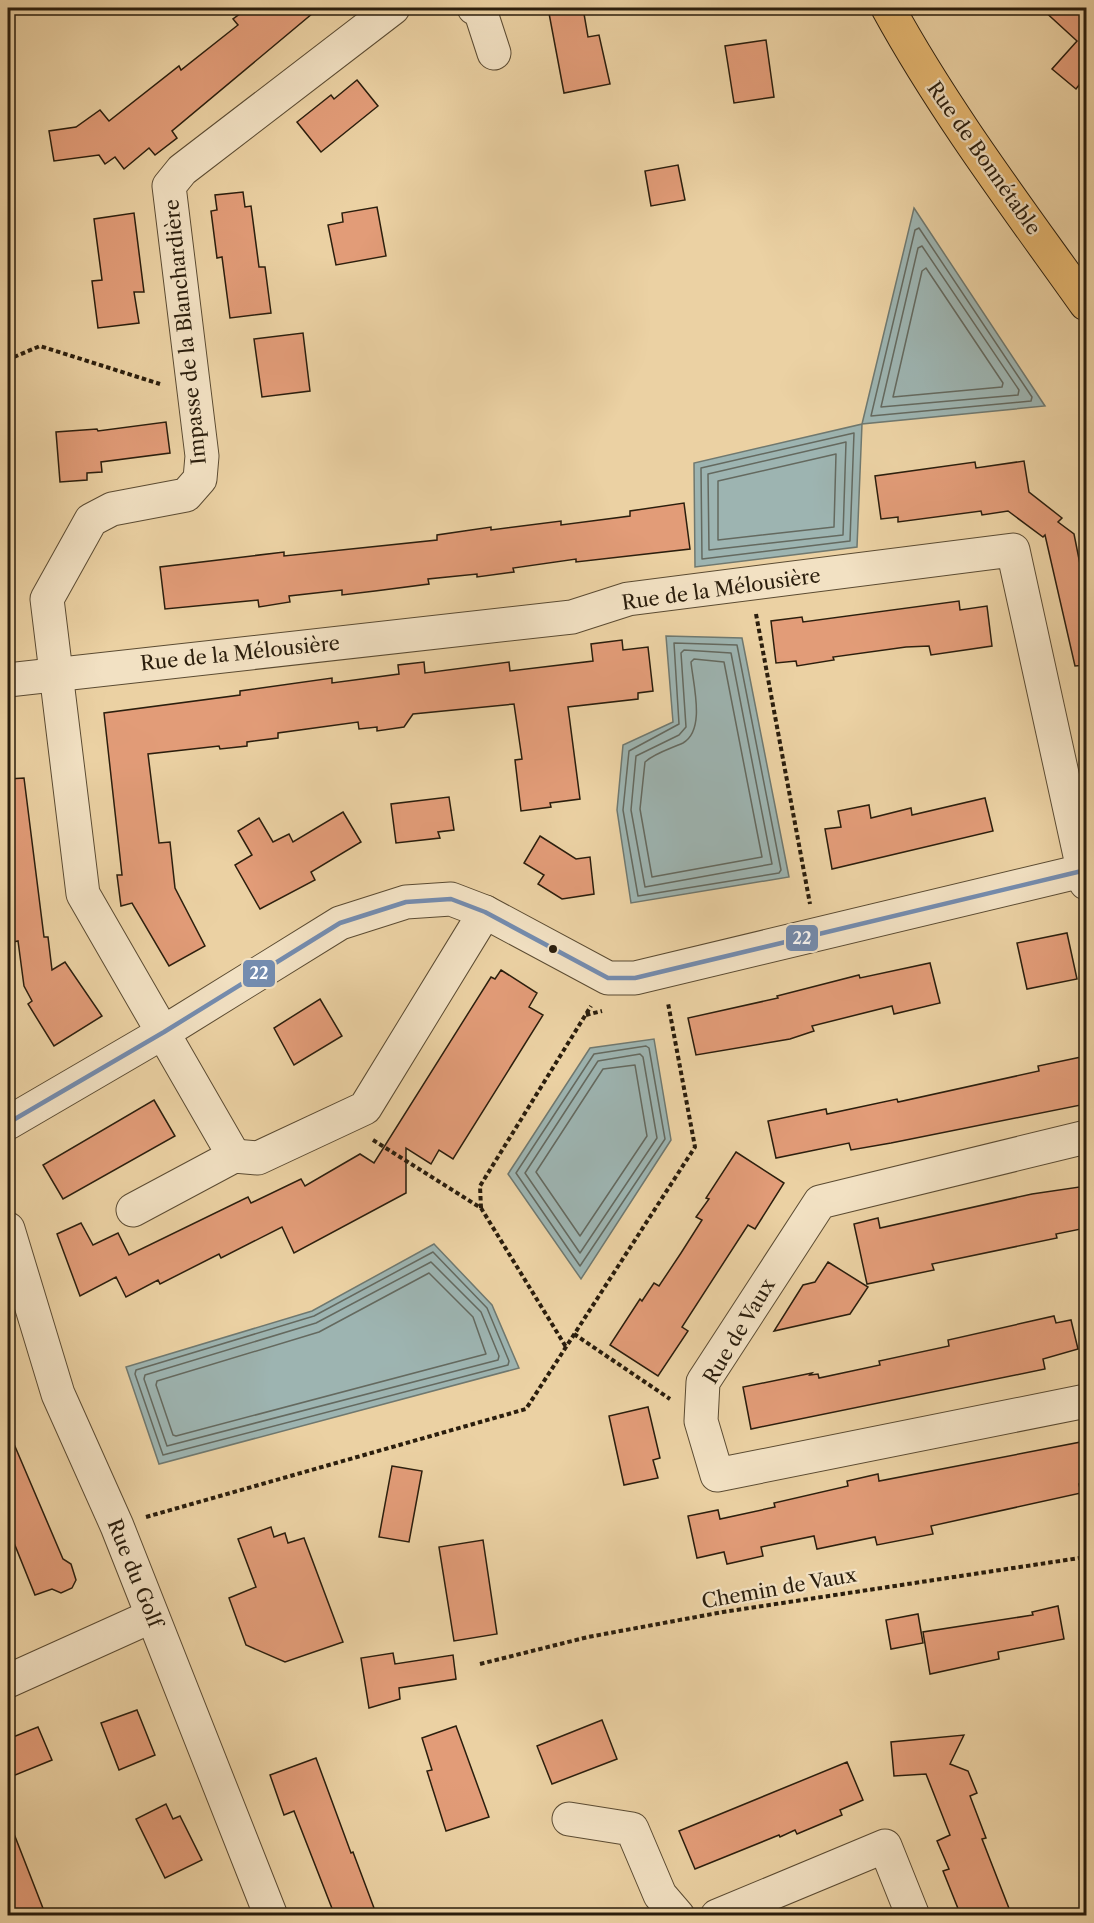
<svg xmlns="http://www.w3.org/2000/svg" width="1094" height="1923" font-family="'Libre Caslon Text',serif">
<rect width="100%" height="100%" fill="#ebd1a3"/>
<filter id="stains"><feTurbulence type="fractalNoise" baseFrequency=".00333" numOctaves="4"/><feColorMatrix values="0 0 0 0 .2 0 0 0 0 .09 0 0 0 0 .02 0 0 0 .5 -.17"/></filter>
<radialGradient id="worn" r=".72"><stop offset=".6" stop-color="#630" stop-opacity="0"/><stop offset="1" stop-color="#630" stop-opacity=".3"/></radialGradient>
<g fill="#9db4b1" stroke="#6f786f" stroke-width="1.5">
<path d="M914,208l131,198 -183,18 -5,123 -162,20 -1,-104 168,-39z"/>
<path d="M666,636l76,2 47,239 -158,26 -14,-93 6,-65 50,-23z"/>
<path d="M654,1039l17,101 -90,139 -73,-105 82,-126z"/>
<path d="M434,1244l58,61 27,63 -360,96 -33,-97 186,-56z"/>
</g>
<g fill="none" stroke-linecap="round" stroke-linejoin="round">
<g stroke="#64695f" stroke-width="1.5">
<path d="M919,228l113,169 -1,4 -160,15 44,-186z"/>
<path d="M922,246l97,144 -1,5 -137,12 37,-159z"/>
<path d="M926,268l77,115 -1,4 -109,10 29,-126z"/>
<path d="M854,433l-4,108 -148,18 -1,-91z"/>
<path d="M846,442l-3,93 -134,15 -1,-76z"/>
<path d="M836,454l-2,73 -116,13v-59z"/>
<path d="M674,643l63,2 44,225 -2,3 -141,23 -15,-86 6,-59 50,-27z"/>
<path d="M684,650l47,3 41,211 -127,23 -14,-77 5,-54 43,-21 7,-8 -5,-74z"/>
<path d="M694,659l30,3 38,195 -110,20 -12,-68 5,-47c10,-9 25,-13 38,-19 23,-13 10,-59 8,-81z"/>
<path d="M646,1046l3,2 16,91 -85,127 -64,-93 78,-119z"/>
<path d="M640,1054l3,3 14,81 -77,115 -55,-80 73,-112z"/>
<path d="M635,1065l12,71 -67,100 -44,-64 67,-103z"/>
<path d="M433,1252l54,56 22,53 -1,4 -345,90 -28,-81 1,-4 178,-54z"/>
<path d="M431,1262l50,50 18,44 -1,4 -331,86 -23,-67 1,-4 171,-52z"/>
<path d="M429,1273l44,44 13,37 -310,82 -3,-1 -17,-50 1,-4 162,-49z"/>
</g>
</g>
<g fill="#e29c78" stroke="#2b1e0d" stroke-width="1.5">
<path d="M248,8h71l-147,123 5,7 -22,17 -6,-7 -25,21 -9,-12 -10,7 -6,-9 -45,6 -5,-30 27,-4 24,-17 9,11 70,-55 2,4 57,-45 -5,-6z"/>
<path d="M548,8h35l5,29 11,-2 11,49 -46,9z"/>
<path d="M1041,8h45v68l-10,13 -24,-20 25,-28z"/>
<path d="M766,40l8,57 -40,6 -9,-57z"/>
<path d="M357,80l21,26 -57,46 -24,-30 34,-27 3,4z"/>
<path d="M678,165l7,35 -34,6 -6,-35z"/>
<path d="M243,192l2,15 6,-1 8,61h6l6,46 -41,5 -8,-61 -5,1 -6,-47 6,-1 -2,-15z"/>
<path d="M377,207l9,49 -50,9 -8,-40 15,-3 -1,-9z"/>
<path d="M134,213l10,79h-10l5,31 -41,5 -6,-47 10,-1 -8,-61z"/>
<path d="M303,333l7,58 -48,6 -8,-58z"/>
<path d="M166,422l4,31 -69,9 1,10 -15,1v7l-27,2 -4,-50 41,-3 1,2z"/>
<path d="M1024,461l5,31 33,26 -4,4 16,12 7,35 5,-1v97l-11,1 -30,-131 -2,2 -35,-26 -26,4 -1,-4 -83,11v-5l-17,2 -6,-43 100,-14 1,6z"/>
<path d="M684,503l6,46 -114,13v-3l-63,9 1,4 -37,5v-3l-49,5 1,5 -54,7 -33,4v-5l-53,6 1,6 -31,5 -1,-7 -93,9 -5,-42 124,-15v4l153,-16v-5l54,-8v3l70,-9v4l69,-9v-5z"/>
<path d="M959,601l1,9 27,-4 5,40 -61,9 -2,-9 -23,1 -73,10 1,3 -37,6 -1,-5 -20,2 -5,-42 31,-4 1,5z"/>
<path d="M622,640l1,10 25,-3 5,44 -15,2v6l-70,8 12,92 -30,4 1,4 -30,4 -6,-51 7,-1 -8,-55 -101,10 -9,13 -27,4v-4l-18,2 -1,-7 -80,11v5l-31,4v4l-27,3 -1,-3 -71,8 11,89 11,-1 5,46 30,58 -36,20 -37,-63 -11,3 -4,-31h5l-18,-162 136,-18v-4l92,-13v5l67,-9 -1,-9 26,-3 1,11 84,-11 1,9 83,-10 -2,-17z"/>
<path d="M24,778l20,159h4l4,33 13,-8 37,54 -48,30 -26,-42 4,-3 -8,-15 -6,-45 -10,2v-164z"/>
<path d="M449,797l5,33 -16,2 2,6 -44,5 -5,-39z"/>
<path d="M985,798l8,33 -161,38 -7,-40 16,-2 -3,-16 31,-6 2,13 40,-10 1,7z"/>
<path d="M343,812l18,30 -50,30 4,8 -55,29 -25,-44 17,-10 -14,-24 21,-13 14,24 16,-8 4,8z"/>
<path d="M540,836l36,23 14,-2 4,37 -32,5 -24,-15 6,-9 -20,-12z"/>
<path d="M1067,933l10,46 -50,10 -10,-46z"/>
<path d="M930,963l10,40 -46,11 -2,-8 -80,20 2,5 -24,8 -94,16 -8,-37 90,-20 -1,-2 82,-21 1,3z"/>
<path d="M501,970l36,23 -8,14 14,8 -90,144 -14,-9 -8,14 -25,-16v45l-112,60 -12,-26 -61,31 -2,-4 -59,30 -2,-4 -32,17 -10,-20 -36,19 -23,-62 24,-11 12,22 25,-12 11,22 119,-58 3,6 50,-24 4,7 55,-32 14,9 117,-186 4,2z"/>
<path d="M320,999l22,37 -48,29 -20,-37z"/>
<path d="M1086,1056v48l-195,39 -40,7 -2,-7 -73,15 -8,-37 58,-12 1,5 70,-15 1,3 141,-31 -1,-5z"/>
<path d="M154,1100l21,36 -112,63 -20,-34z"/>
<path d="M736,1152l48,31 -29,46 -7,-4 -66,102 6,4 -30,45 -48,-31 30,-46 2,2 12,-18 5,3 22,-33 21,-33 -6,-3 13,-18 -3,-1z"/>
<path d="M1086,1186v42l-30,6 1,4 -125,26 2,6 -67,14 -13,-60 24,-6 2,10 152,-34z"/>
<path d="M828,1262l40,25 -18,27 -76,17 29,-46 12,-3z"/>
<path d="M1054,1316l2,7 15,-3 7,29 -35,10 2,10 -294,60 -8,-42 69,-14 -2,2 8,-1 1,4 61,-13 -1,-4 70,-15 -1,-6z"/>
<path d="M648,1407l12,51 -7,2 5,18 -34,7 -15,-69z"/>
<path d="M8,1430l55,129 8,5 5,16 -4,8 -11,5 -9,-4 -17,6 -27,-67z"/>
<path d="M1086,1441v41l-7,2 2,9 -150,33 2,8 -56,11 -2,-8 -58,12 -3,-13 -53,11 2,9 -36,8 -3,-12 -27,6 -9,-42 30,-6 2,9 55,-12 -1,-4 74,-17 -1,-5 31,-7 1,7z"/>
<path d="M392,1466l30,5 -13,71 -30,-5z"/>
<path d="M271,1527l3,10 11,-4 3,10 16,-5 39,104 -58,20 -39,-17 -17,-47 27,-11 -18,-48z"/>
<path d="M483,1540l14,94 -43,7 -15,-94z"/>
<path d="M1058,1606l6,33 -66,13 1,7 -69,15 -7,-42 110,-17 -1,-3z"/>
<path d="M918,1614l5,29 -32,6 -5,-29z"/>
<path d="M393,1653l2,11 58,-9 3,24 -57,9 1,11 -31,9 -8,-50z"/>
<path d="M137,1710l18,45 -36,15 -18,-47z"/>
<path d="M602,1720l15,39 -65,25 -15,-38z"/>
<path d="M456,1726l33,91 -43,14 -19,-60 5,-1 -10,-32z"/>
<path d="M38,1727l14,33 -44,18v-39z"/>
<path d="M964,1735l-14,29 18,7 9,22 -7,3 16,42 -4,1 30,77h-51l-18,-45 6,-2 -12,-28 13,-6 -24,-61 -32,2 -3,-34z"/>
<path d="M316,1758l35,95 2,-1 24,64h-42l-41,-105 -10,4 -14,-40z"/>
<path d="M847,1762l16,38 -23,10 2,5 -45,19 -2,-4 -15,7 -1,-2 -84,34 -16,-38z"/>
<path d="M166,1804l7,15 7,-3 22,44 -37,18 -29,-59z"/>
<path d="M8,1821h1l37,95h-38z"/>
</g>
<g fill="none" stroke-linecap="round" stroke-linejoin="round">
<defs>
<g id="minor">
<path d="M474,8l6,2 14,43"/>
<path d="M8,680l564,-63 56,-18 385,-49 73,333"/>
<path d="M8,1123l156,-91 176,-109 66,-21 45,-3 34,13 123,66h27l451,-108"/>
<path d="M1086,1137l-266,65 -117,180 -2,39 16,54 369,-74"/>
<path d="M234,1156l-151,-262 -36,-295 44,-79 21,-11 74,-14 14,-16 2,-23 -33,-270 13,-16 211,-162"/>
<path d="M133,1210l101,-54 24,2 107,-50 120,-196"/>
<path d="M8,1229l50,165 59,132 154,390"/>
<path d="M8,1681l144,-65"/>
<path d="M569,1819l63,10 28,66 18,21"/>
<path d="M717,1916l168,-70 28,70"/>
</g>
<path id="primary" d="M888,8c57,104 129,199 198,296"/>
</defs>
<use href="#minor" stroke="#5b4b32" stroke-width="35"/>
<use href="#primary" stroke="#2b1e0d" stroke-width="35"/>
<g stroke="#2b1e0d" stroke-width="4" stroke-dasharray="4.5 3" stroke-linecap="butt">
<path d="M14,357l26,-11 120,38"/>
<path d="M756,614l54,290"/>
<path d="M586,1015l16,-4"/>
<path d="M373,1140l108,68 85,139"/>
<path d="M481,1208l-1,-22 111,-180"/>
<path d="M574,1334l96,65"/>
<path d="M146,1517l380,-108 169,-262 -27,-144"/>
<path d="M480,1664l108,-27 135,-25 363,-55"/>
</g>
<use href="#minor" stroke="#f2e1c3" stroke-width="33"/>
<use href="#primary" stroke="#e6b872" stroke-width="33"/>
<defs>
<path id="bus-1" d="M8,1123l156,-91 176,-109 66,-21 45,-3 34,13 123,66h27l451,-108"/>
</defs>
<use href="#bus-1" stroke="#f2e1c3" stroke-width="9"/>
<use href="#bus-1" stroke="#748caf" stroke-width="4.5"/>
</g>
<circle fill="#2b1e0d" stroke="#f2e1c3" stroke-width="2" cx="553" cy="949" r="5"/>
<g text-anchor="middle" stroke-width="4.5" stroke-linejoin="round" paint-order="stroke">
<g font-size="20" fill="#2b1e0d" stroke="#f2e1c3">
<text transform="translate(984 158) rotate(55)" y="7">Rue de Bonnétable</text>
<text transform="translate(185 332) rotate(-96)" y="7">Impasse de la Blanchardière</text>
<text transform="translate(721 589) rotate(-8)" y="7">Rue de la Mélousière</text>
<text transform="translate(240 653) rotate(-6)" y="7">Rue de la Mélousière</text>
<text transform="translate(739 1331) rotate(-59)" y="7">Rue de Vaux</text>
<text transform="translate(135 1573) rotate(68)" y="7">Rue du Golf</text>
<text transform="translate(779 1588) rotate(-10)" y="7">Chemin de Vaux</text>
</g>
</g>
<g stroke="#f2e1c3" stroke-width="2">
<rect x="785" y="924" width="34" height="28" rx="6" fill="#748caf"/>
<rect x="242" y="959" width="34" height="29" rx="6" fill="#748caf"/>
</g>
<g font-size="16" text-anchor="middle" font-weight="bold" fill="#fff">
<text x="802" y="944">22</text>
<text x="259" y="979">22</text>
</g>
<rect width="1094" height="1923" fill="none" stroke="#ebd1a3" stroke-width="30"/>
<rect x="9" y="9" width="1076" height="1905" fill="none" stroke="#2b1e0d" stroke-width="3"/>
<rect x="15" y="15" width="1064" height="1893" fill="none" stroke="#2b1e0d" stroke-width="1.5"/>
<rect width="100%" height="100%" filter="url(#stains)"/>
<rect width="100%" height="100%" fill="url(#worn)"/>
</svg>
